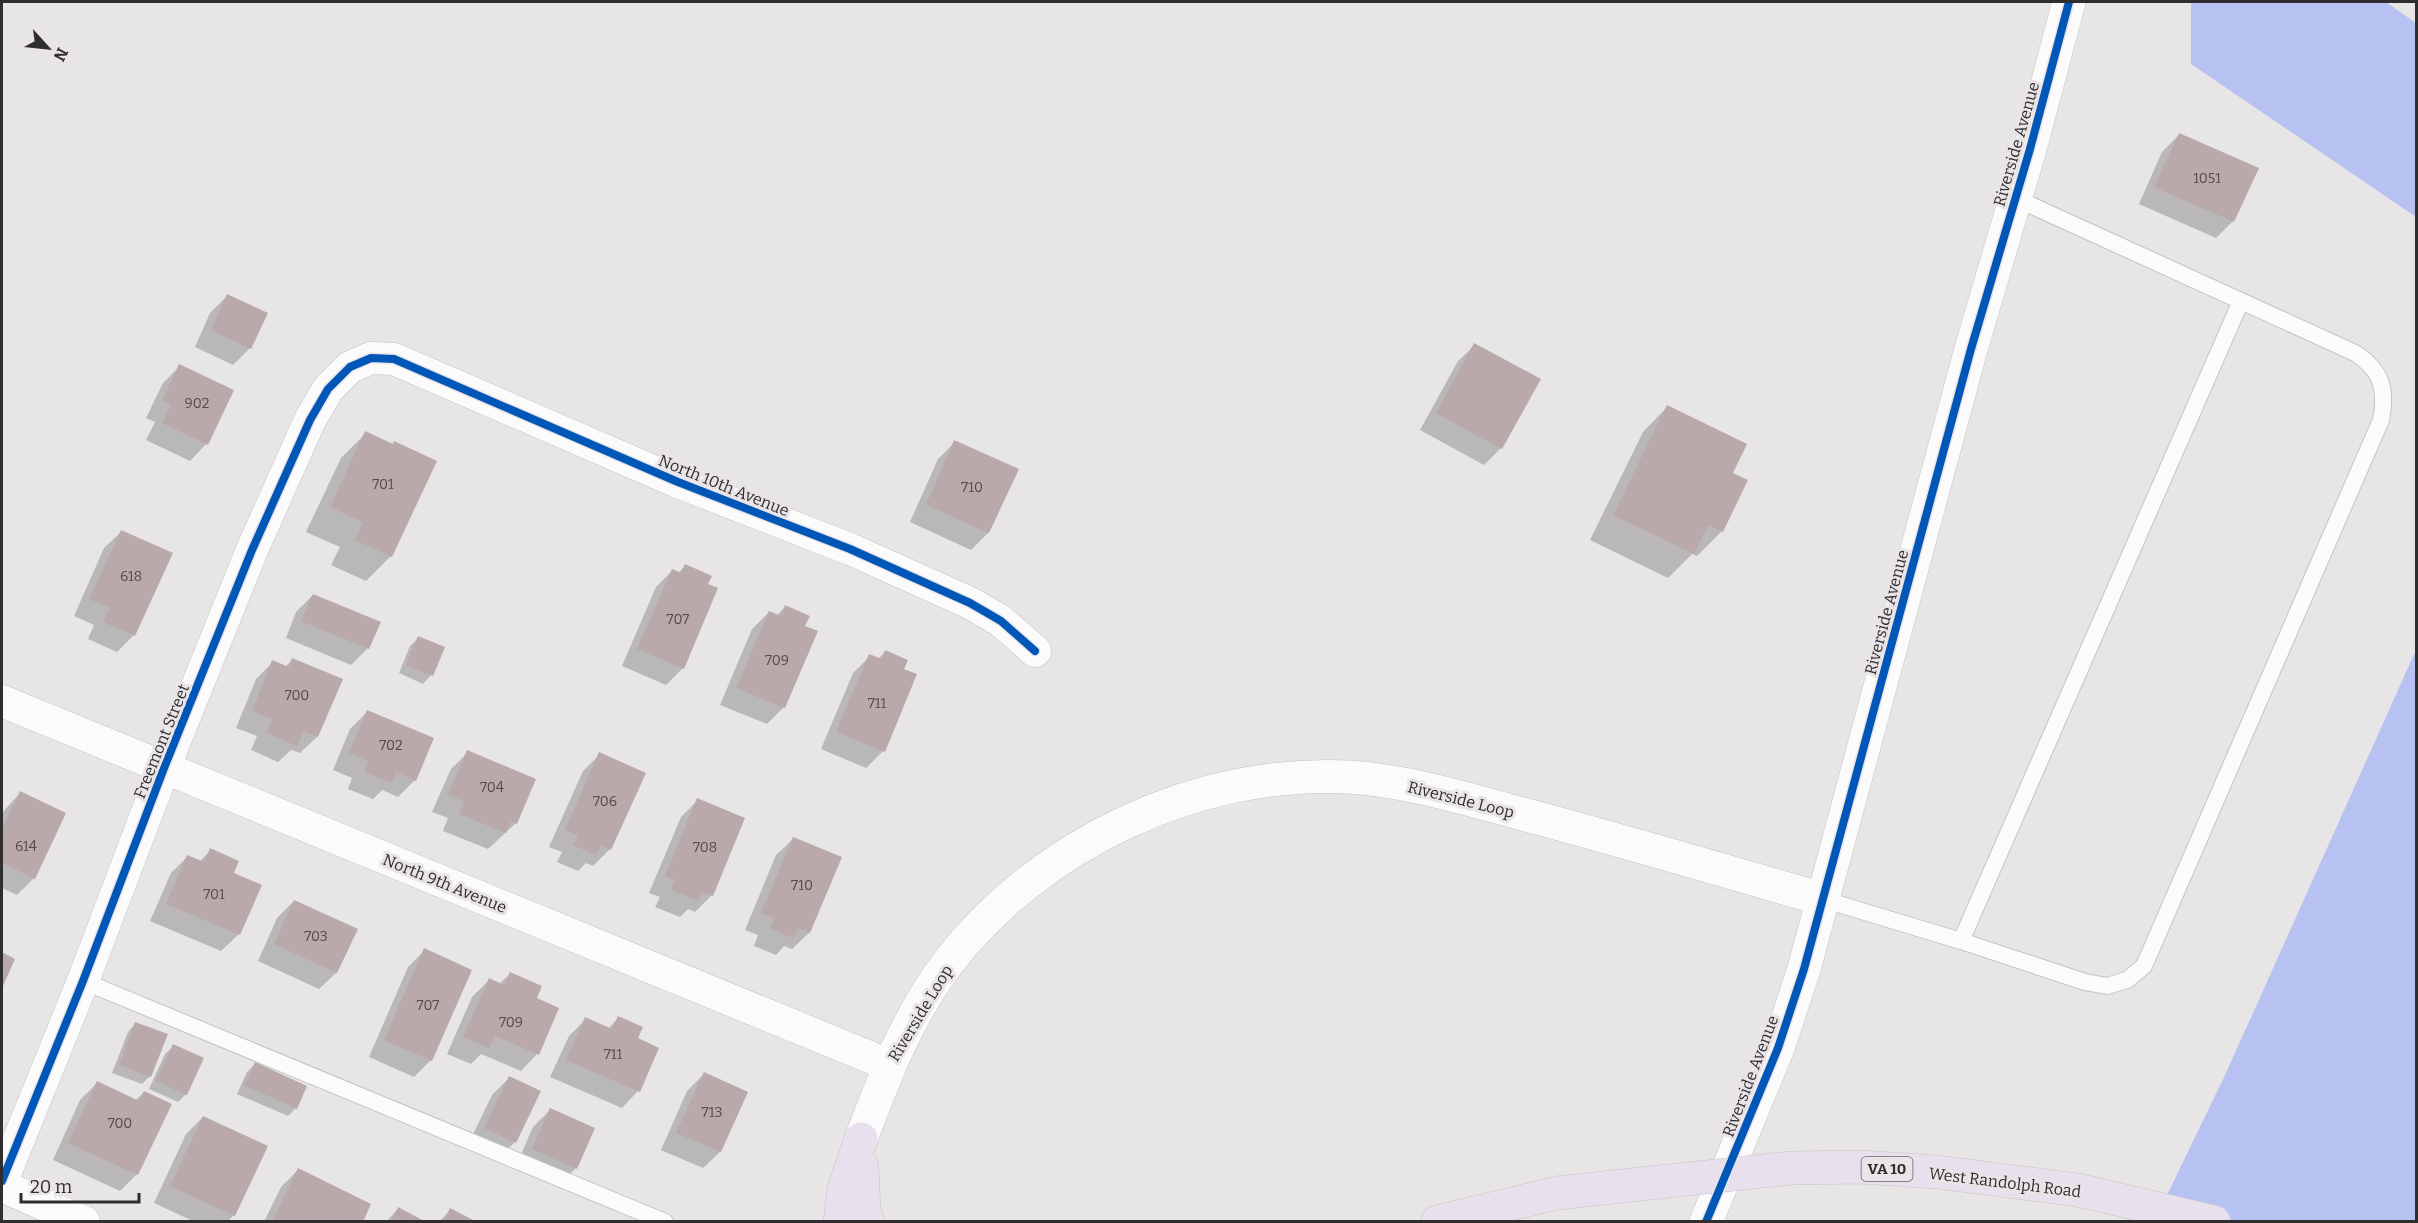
<svg xmlns="http://www.w3.org/2000/svg" width="2418" height="1223" font-family="Bitter,serif">
<rect width="100%" height="100%" fill="#e8e5e7"/>
<g fill="#b8c2f2">
<path d="M2191,2h195l30,21v194l-225,-153z"/>
<path d="M2416,650v571l-262,1 72,-149z"/>
</g>
<g fill="#0003">
<path d="M2179,135l54,86 -17,17 -77,-34 23,-52z"/>
<path d="M227,296l23,52 -17,17 -38,-18 15,-34z"/>
<path d="M1475,345l26,103 -17,17 -64,-35 38,-69z"/>
<path d="M180,366l26,78 -16,17 -44,-21 9,-18 -9,-4 17,-35z"/>
<path d="M1667,407l64,67 -9,57 -25,25 -5,-2 -24,24 -78,-38 53,-108z"/>
<path d="M366,433l25,123 -25,25 -35,-16 9,-18 -34,-15 35,-74z"/>
<path d="M955,442l62,27 -29,64 -17,17 -61,-28 28,-63z"/>
<path d="M121,532l13,103 -17,17 -29,-13 6,-14 -20,-9 30,-68z"/>
<path d="M685,566l-2,102 -17,17 -44,-19 34,-79 17,-17 5,3z"/>
<path d="M313,595l55,53 -17,17 -65,-27 10,-26z"/>
<path d="M785,607l18,19 -19,81 -17,17 -47,-19 32,-76 17,-17 8,3z"/>
<path d="M418,638l25,10 -12,27 -8,9 -24,-11 11,-27z"/>
<path d="M885,652l17,18 -19,81 -17,17 -45,-19 32,-76 17,-17 8,3z"/>
<path d="M292,660l25,77 -17,16 -9,-3 -13,12 -27,-12 6,-14 -21,-8 20,-49 17,-17 12,5z"/>
<path d="M367,712l48,68 -17,17 -16,-7 -9,9 -25,-10 4,-11 -19,-8 17,-41z"/>
<path d="M468,752l48,71 -28,26 -45,-18 5,-13 -16,-6 19,-43z"/>
<path d="M600,754l10,95 -17,17 -7,-3 -8,8 -21,-9 5,-10 -13,-5 34,-76z"/>
<path d="M20,793l14,85 -17,17 -15,-7v-75z"/>
<path d="M698,800l14,95 -17,17 -7,-3 -8,8 -25,-10 5,-10 -11,-4 32,-76z"/>
<path d="M793,839l16,94 -17,16 -8,-3 -8,9 -22,-9 4,-11 -13,-5 31,-75z"/>
<path d="M211,850l21,24 28,12 -22,49 -17,16 -71,-30 21,-48 17,-17 11,6z"/>
<path d="M294,901l42,72 -17,16 -61,-28 19,-43z"/>
<path d="M425,950l6,110 -17,17 -45,-20 39,-90z"/>
<path d="M510,974l25,25 2,55 -16,17 -40,-17 -10,10 -24,-10 25,-57 17,-17 10,4z"/>
<path d="M618,1018l18,21 21,10 -19,42 -16,17 -72,-31 19,-41 17,-17 22,10z"/>
<path d="M136,1023l14,53 -8,8 -30,-11 16,-41z"/>
<path d="M174,1046l12,48 -8,8 -29,-13 16,-35z"/>
<path d="M255,1064l41,44 -8,8 -51,-22 10,-22z"/>
<path d="M704,1074l42,19 -26,59 -17,16 -42,-18 26,-59z"/>
<path d="M509,1078l6,64 -17,17 -30,-14 24,-50z"/>
<path d="M97,1083l38,18 9,-9 -7,82 -17,17 -67,-31 27,-60z"/>
<path d="M550,1110l26,58 -17,17 -43,-19 17,-39z"/>
<path d="M203,1117l31,98 -7,7h-32l-41,-19 32,-69z"/>
<path d="M298,1170l63,52h-97l17,-35z"/>
<path d="M398,1209l25,13h-37z"/>
<path d="M450,1210l22,12h-33z"/>
</g>
<g fill="#b9a9aa">
<path d="M2179,133l80,35 -25,54 -80,-35z"/>
<path d="M227,294l41,19 -17,36 -40,-19z"/>
<path d="M1474,343l67,36 -39,70 -66,-36z"/>
<path d="M179,364l55,26 -26,55 -46,-22 9,-18 -9,-4z"/>
<path d="M1667,405l80,39 -14,29 15,7 -25,52 -15,-7 -14,29 -81,-39z"/>
<path d="M365,431l28,13 1,-3 43,20 -45,96 -37,-17 8,-18 -33,-15z"/>
<path d="M954,440l65,29 -30,64 -63,-28z"/>
<path d="M121,530l52,23 -38,83 -32,-14 7,-14 -21,-9z"/>
<path d="M685,564l27,12 -4,8 10,4 -34,81 -47,-20 35,-80 9,4z"/>
<path d="M313,594l68,28 -12,27 -68,-28z"/>
<path d="M785,605l25,11 -5,10 13,5 -33,77 -49,-20 33,-77 12,5z"/>
<path d="M418,636l27,11 -12,29 -27,-11z"/>
<path d="M885,650l23,10 -4,9 13,5 -32,78 -49,-20 33,-78 13,5z"/>
<path d="M292,658l51,21 -25,58 -15,-6 -6,15 -30,-13 5,-14 -20,-8 20,-51 17,7z"/>
<path d="M367,710l67,28 -18,43 -20,-9 -5,11 -27,-11 4,-11 -19,-8z"/>
<path d="M467,750l69,29 -19,45 -6,-3 -5,12 -47,-19 5,-13 -16,-6z"/>
<path d="M599,752l47,21 -35,77 -10,-5 -5,10 -23,-10 5,-10 -13,-5z"/>
<path d="M20,791l46,22 -31,66 -33,-16v-34z"/>
<path d="M697,798l48,20 -32,78 -11,-4 -4,9 -27,-11 4,-10 -10,-4z"/>
<path d="M793,837l49,20 -32,76 -12,-5 -4,10 -24,-9 4,-11 -13,-5z"/>
<path d="M210,848l29,13 -5,12 28,12 -22,50 -74,-31 21,-49 17,7z"/>
<path d="M294,900l64,29 -21,44 -63,-29z"/>
<path d="M424,948l48,22 -40,91 -48,-21z"/>
<path d="M2,952l13,7 -13,29z"/>
<path d="M510,972l32,14 -5,12 22,10 -20,47 -44,-19 -6,12 -26,-11 26,-59 15,7z"/>
<path d="M618,1016l25,11 -5,11 21,10 -19,44 -74,-32 19,-43 27,12z"/>
<path d="M135,1022l33,12 -17,43 -32,-12z"/>
<path d="M173,1044l31,14 -17,37 -31,-14z"/>
<path d="M255,1062l52,24 -10,23 -53,-24z"/>
<path d="M704,1072l44,20 -27,60 -45,-19z"/>
<path d="M509,1076l32,15 -25,52 -32,-15z"/>
<path d="M97,1081l42,20 5,-10 28,13 -34,71 -70,-32z"/>
<path d="M550,1108l45,20 -18,41 -45,-20z"/>
<path d="M203,1116l65,30 -33,70 -65,-30z"/>
<path d="M298,1168l73,36 -8,18h-91z"/>
<path d="M398,1207l28,15h-35z"/>
<path d="M450,1208l27,14h-33z"/>
</g>
<g fill="none" stroke-linecap="round" stroke-linejoin="round">
<defs>
<g id="service">
<path d="M1822,899l139,42 124,41 22,4 20,-6 17,-14 237,-546c6,-30 1,-50 -26,-67l-340,-155"/>
<path d="M1961,941l280,-640"/>
<path d="M83,981l582,241"/>
</g>
<g id="minor">
<path d="M2,701l887,364"/>
<path d="M2,1181l81,-200 81,-213 88,-218 58,-130 18,-31 22,-22 21,-9 23,1 284,123 172,67 120,54 31,18 34,30"/>
<path d="M2,1186l82,36"/>
</g>
<g id="tertiary">
<path d="M861,1139c23,-61 46,-122 86,-175 92,-120 250,-195 402,-187 63,4 124,24 185,40 96,26 192,54 288,82"/>
<path d="M1706,1222l72,-174 26,-79 167,-620 59,-200 39,-147"/>
</g>
<g id="trunk">
<path d="M862,1167l2,44 4,11"/>
<path d="M840,1222l4,-33 17,-50"/>
<path d="M1437,1222l120,-29"/>
</g>
</defs>
<use href="#service" stroke="#c5c2c4" stroke-width="18"/>
<use href="#minor" stroke="#c5c2c4" stroke-width="33"/>
<use href="#tertiary" stroke="#c5c2c4" stroke-width="34"/>
<use href="#trunk" stroke="#c5c3c4" stroke-width="34"/>
<use href="#service" stroke="#fcfbfb" stroke-width="16"/>
<use href="#minor" stroke="#fcfbfb" stroke-width="32"/>
<use href="#tertiary" stroke="#fcfbfb" stroke-width="33"/>
<use href="#trunk" stroke="#e8e0ec" stroke-width="33"/>
<defs>
<path id="trunk-bridge" d="M1557,1193l234,-25 70,-1 76,5 141,18 136,32"/>
</defs>
<use href="#trunk-bridge" stroke="#c5c3c4" stroke-width="34" stroke-linecap="butt"/>
<use href="#trunk-bridge" stroke="#e8e0ec" stroke-width="33"/>
<defs>
<g id="cycleway">
<path d="M2,1181l81,-200 81,-213 88,-218 58,-130 18,-31 22,-22 21,-9 23,1 284,123 172,67 120,54 31,18 34,30"/>
<path d="M1706,1222l72,-174 26,-79 167,-620 59,-200 39,-147"/>
</g>
</defs>
<use href="#cycleway" stroke="#e9e4e7" stroke-width="11"/>
<use href="#cycleway" stroke="#0057b8" stroke-width="8"/>
</g>
<g text-anchor="middle" stroke-width="6" stroke-linejoin="round" paint-order="stroke">
<g font-size="14" fill="#524c4d">
<text x="2207" y="183">1051</text>
<text x="197" y="408">902</text>
<text x="383" y="489">701</text>
<text x="972" y="492">710</text>
<text x="131" y="581">618</text>
<text x="678" y="624">707</text>
<text x="777" y="665">709</text>
<text x="297" y="700">700</text>
<text x="877" y="708">711</text>
<text x="391" y="750">702</text>
<text x="492" y="792">704</text>
<text x="605" y="806">706</text>
<text x="26" y="851">614</text>
<text x="705" y="852">708</text>
<text x="802" y="890">710</text>
<text x="214" y="899">701</text>
<text x="316" y="941">703</text>
<text x="428" y="1010">707</text>
<text x="511" y="1027">709</text>
<text x="613" y="1059">711</text>
<text x="712" y="1117">713</text>
<text x="120" y="1128">700</text>
</g>
<rect fill="#e9e4e7" stroke="#676466" stroke-width="1.5" x="1861.5" y="1157" width="51" height="24" rx="4.5"/>
<g font-size="15" font-weight="bold" fill="#2f2d2e">
<text x="1887" y="1174">VA 10</text>
</g>
<g font-size="16" fill="#2f2d2e" stroke="#e9e4e7">
<text transform="translate(2016 144) rotate(-74)" y="6">Riverside Avenue</text>
<text transform="translate(724 485) rotate(22)" y="6">North 10th Avenue</text>
<text transform="translate(1886 612) rotate(-75)" y="6">Riverside Avenue</text>
<text transform="translate(161 741) rotate(-68)" y="6">Freemont Street</text>
<text transform="translate(1461 799) rotate(14)" y="6">Riverside Loop</text>
<text transform="translate(445 883) rotate(22)" y="6">North 9th Avenue</text>
<text transform="translate(920 1013) rotate(-59)" y="6">Riverside Loop</text>
<text transform="translate(1750 1076) rotate(-69)" y="6">Riverside Avenue</text>
<text transform="translate(2005 1182) rotate(7)" y="6">West Randolph Road</text>
</g>
</g>
<rect width="2418" height="1223" fill="none" stroke="#2f2d2e" stroke-width="6"/>
<g transform="translate(48 48) rotate(117)" stroke="#e9e4e7" stroke-width="4.5" paint-order="stroke">
<path d="M0-4.5L10 22L0 15L-10 22Z" fill="#2f2d2e"/>
<text y="-9" font-size="16" font-weight="bold" text-anchor="middle" fill="#2f2d2e">N</text>
</g>
<path d="M21 1193v9h118v-9" fill="none" stroke="#2f2d2e" stroke-width="3"/>
<text x="30" y="1193" font-size="18" fill="#2f2d2e" stroke="#e9e4e7" stroke-width="4.5" paint-order="stroke">20 m</text>
</svg>
